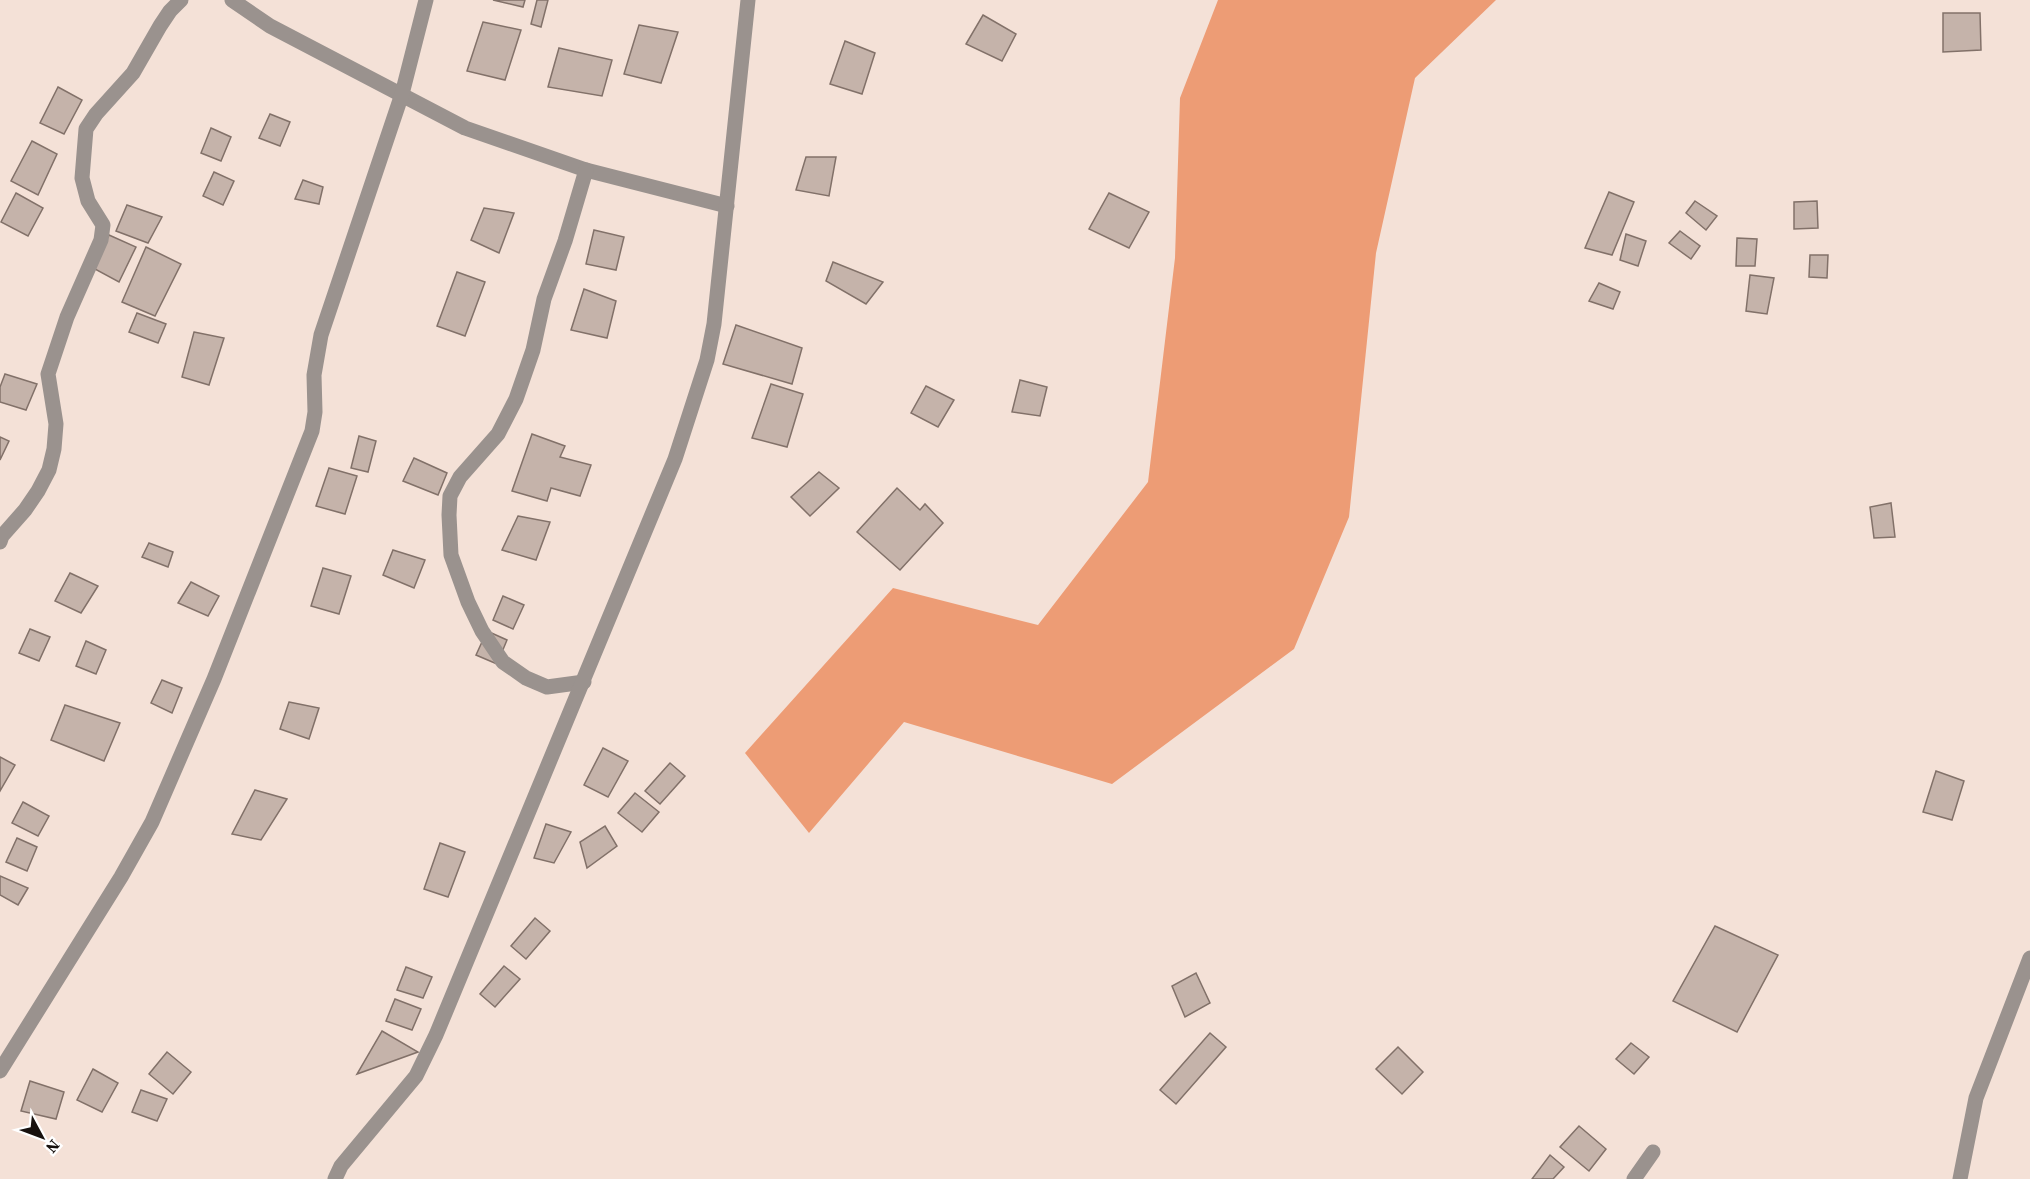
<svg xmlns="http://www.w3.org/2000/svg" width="2030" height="1179" font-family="'Source Serif 4',serif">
<rect width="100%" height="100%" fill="#f4e1d7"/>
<path fill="#ed9c75" d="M1218,0h278l-81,78 -39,175 -27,264 -55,132 -182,135 -208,-62 -95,111 -64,-80 148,-165 145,37 110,-143 27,-224 5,-160z"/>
<g fill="#c5b3aa" stroke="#827169" stroke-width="1.5">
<path d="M493,0h32l-2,7z"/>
<path d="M537,0h11l-7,27 -10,-3z"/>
<path d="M1943,13h37l1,37 -38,2z"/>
<path d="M983,15l33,19 -14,27 -36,-17z"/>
<path d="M483,22l38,8 -16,50 -38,-9z"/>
<path d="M639,25l39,7 -17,51 -37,-9z"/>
<path d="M845,41l30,12 -13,41 -32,-10z"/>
<path d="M559,48l53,12 -10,36 -54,-9z"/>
<path d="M58,87l24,13 -18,34 -24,-11z"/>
<path d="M270,114l20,8 -10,24 -21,-8z"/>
<path d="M211,128l20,9 -10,24 -20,-8z"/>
<path d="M32,141l25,13 -19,41 -27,-14z"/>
<path d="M806,157h30l-7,39 -33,-6z"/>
<path d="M214,172l20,9 -11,24 -20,-9z"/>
<path d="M303,180l20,7 -4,17 -24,-5z"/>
<path d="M1609,192l25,10 -22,53 -27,-7z"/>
<path d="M16,193l27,15 -15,28 -27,-14z"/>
<path d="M1109,193l40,19 -20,36 -40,-19z"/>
<path d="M1695,201l22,15 -11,14 -20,-17z"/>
<path d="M1817,201l1,27 -24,1v-27z"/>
<path d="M127,205l35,12 -14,26 -32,-12z"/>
<path d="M484,208l30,5 -15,40 -28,-13z"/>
<path d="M594,230l30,7 -8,33 -30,-6z"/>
<path d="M1680,231l20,15 -9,13 -22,-16z"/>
<path d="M1626,234l20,7 -8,25 -18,-6z"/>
<path d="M109,235l27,12 -17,35 -26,-14z"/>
<path d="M1737,238l20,1 -2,27h-19z"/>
<path d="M146,247l35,17 -26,52 -33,-14z"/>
<path d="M1810,255h18l-1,23 -18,-1z"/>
<path d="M833,262l50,20 -17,22 -40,-23z"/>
<path d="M457,272l28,10 -20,54 -28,-10z"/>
<path d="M1750,275l24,3 -7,36 -21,-3z"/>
<path d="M1599,283l21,9 -7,17 -24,-8z"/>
<path d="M584,289l32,12 -9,37 -36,-8z"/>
<path d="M137,313l29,11 -8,19 -29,-11z"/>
<path d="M736,325l66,23 -10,36 -69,-20z"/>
<path d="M194,332l30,6 -15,47 -27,-8z"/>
<path d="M5,374l32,10 -11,26 -26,-8v-15z"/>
<path d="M1020,380l27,7 -7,29 -28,-4z"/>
<path d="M771,384l32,10 -16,53 -35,-9z"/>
<path d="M926,386l28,14 -16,27 -27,-14z"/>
<path d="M532,434l33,12 -5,11 31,8 -11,31 -29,-8 -4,13 -35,-10z"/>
<path d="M359,436l17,5 -8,31 -17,-4z"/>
<path d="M0,437l9,4 -9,19z"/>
<path d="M414,458l33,15 -9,22 -35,-14z"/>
<path d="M329,468l28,8 -12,38 -29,-8z"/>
<path d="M819,472l20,16 -29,28 -19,-19z"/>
<path d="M897,488l23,22 5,-6 18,19 -43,47 -43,-38z"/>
<path d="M1891,503l4,34 -21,1 -4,-31z"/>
<path d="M518,516l32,6 -14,38 -34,-10z"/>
<path d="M149,543l24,9 -5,15 -26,-10z"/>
<path d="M393,550l32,10 -11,28 -31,-13z"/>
<path d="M323,568l28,8 -12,38 -28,-8z"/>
<path d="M70,573l28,13 -17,27 -26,-12z"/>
<path d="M191,582l28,14 -11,20 -30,-13z"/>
<path d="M503,596l21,9 -11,24 -20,-9z"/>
<path d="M30,629l20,8 -11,24 -20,-8z"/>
<path d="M487,631l20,9 -10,24 -21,-9z"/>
<path d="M86,641l20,9 -10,24 -20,-8z"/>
<path d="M162,680l20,8 -10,25 -21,-10z"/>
<path d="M289,702l30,6 -10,31 -29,-10z"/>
<path d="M65,705l55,18 -16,38 -53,-21z"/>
<path d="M603,748l25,13 -20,36 -24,-12z"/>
<path d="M0,757l15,8 -15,26z"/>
<path d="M670,763l15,13 -25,28 -15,-13z"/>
<path d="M1936,771l28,10 -12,39 -29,-8z"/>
<path d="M255,790l32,9 -26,41 -29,-6z"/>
<path d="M635,793l24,19 -17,20 -24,-19z"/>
<path d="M23,802l26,14 -11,20 -26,-13z"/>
<path d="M546,824l25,8 -17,31 -20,-5z"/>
<path d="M605,826l12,20 -30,22 -7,-26z"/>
<path d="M17,838l20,9 -10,24 -21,-9z"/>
<path d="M440,843l25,9 -17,45 -24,-8z"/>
<path d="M0,876l28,12 -10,17 -18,-10z"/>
<path d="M535,918l15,13 -24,28 -15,-13z"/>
<path d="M1715,926l63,29 -41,77 -64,-31z"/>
<path d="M504,966l16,13 -25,28 -15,-13z"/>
<path d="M406,967l26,10 -9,21 -26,-8z"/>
<path d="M1196,973l14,30 -25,14 -13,-31z"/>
<path d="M395,999l26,10 -9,21 -26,-9z"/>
<path d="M382,1031l36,21 -61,22z"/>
<path d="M1210,1033l16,14 -50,57 -16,-14z"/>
<path d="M1631,1043l18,14 -15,17 -18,-15z"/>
<path d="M1398,1047l25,25 -21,22 -26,-25z"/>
<path d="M167,1052l24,20 -18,22 -24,-20z"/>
<path d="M93,1069l25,14 -16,29 -25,-12z"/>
<path d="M30,1081l34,11 -8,27 -35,-8z"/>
<path d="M141,1090l26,9 -10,22 -25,-9z"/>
<path d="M1579,1126l27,23 -17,22 -29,-24z"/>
<path d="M1550,1155l14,12 -11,12h-21z"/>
</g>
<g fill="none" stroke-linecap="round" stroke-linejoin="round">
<g stroke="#9a928e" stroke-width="15">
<path d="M232,0l38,26 195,102 121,42 141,36"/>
<path d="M0,542l2,-6 23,-26 13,-19 11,-21 5,-21 2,-25 -8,-50 19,-57 34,-77 2,-15 -15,-24 -6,-23 4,-49 10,-15 37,-41 27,-47 10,-15 11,-11"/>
<path d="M584,682l-37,5 -21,-9 -23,-16 -21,-31 -14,-29 -17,-47 -2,-40 1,-19 10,-19 38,-43 18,-35 17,-49 11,-51 21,-58 21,-71"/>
<path d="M0,1071l121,-194 31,-55 62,-143 98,-248 3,-19 -1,-37 7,-40 81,-241 24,-94"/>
<path d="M335,1179l6,-13 75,-90 20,-41 239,-576 32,-99 7,-36 34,-324"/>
<path d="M1634,1179l19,-27"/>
<path d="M1960,1179l16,-81 54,-140"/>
</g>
</g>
<g transform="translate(42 1137) rotate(131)" stroke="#ffffff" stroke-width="4.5" paint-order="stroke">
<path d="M0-4.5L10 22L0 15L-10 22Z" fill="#17110e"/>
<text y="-9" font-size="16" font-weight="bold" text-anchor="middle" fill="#17110e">N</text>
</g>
</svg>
